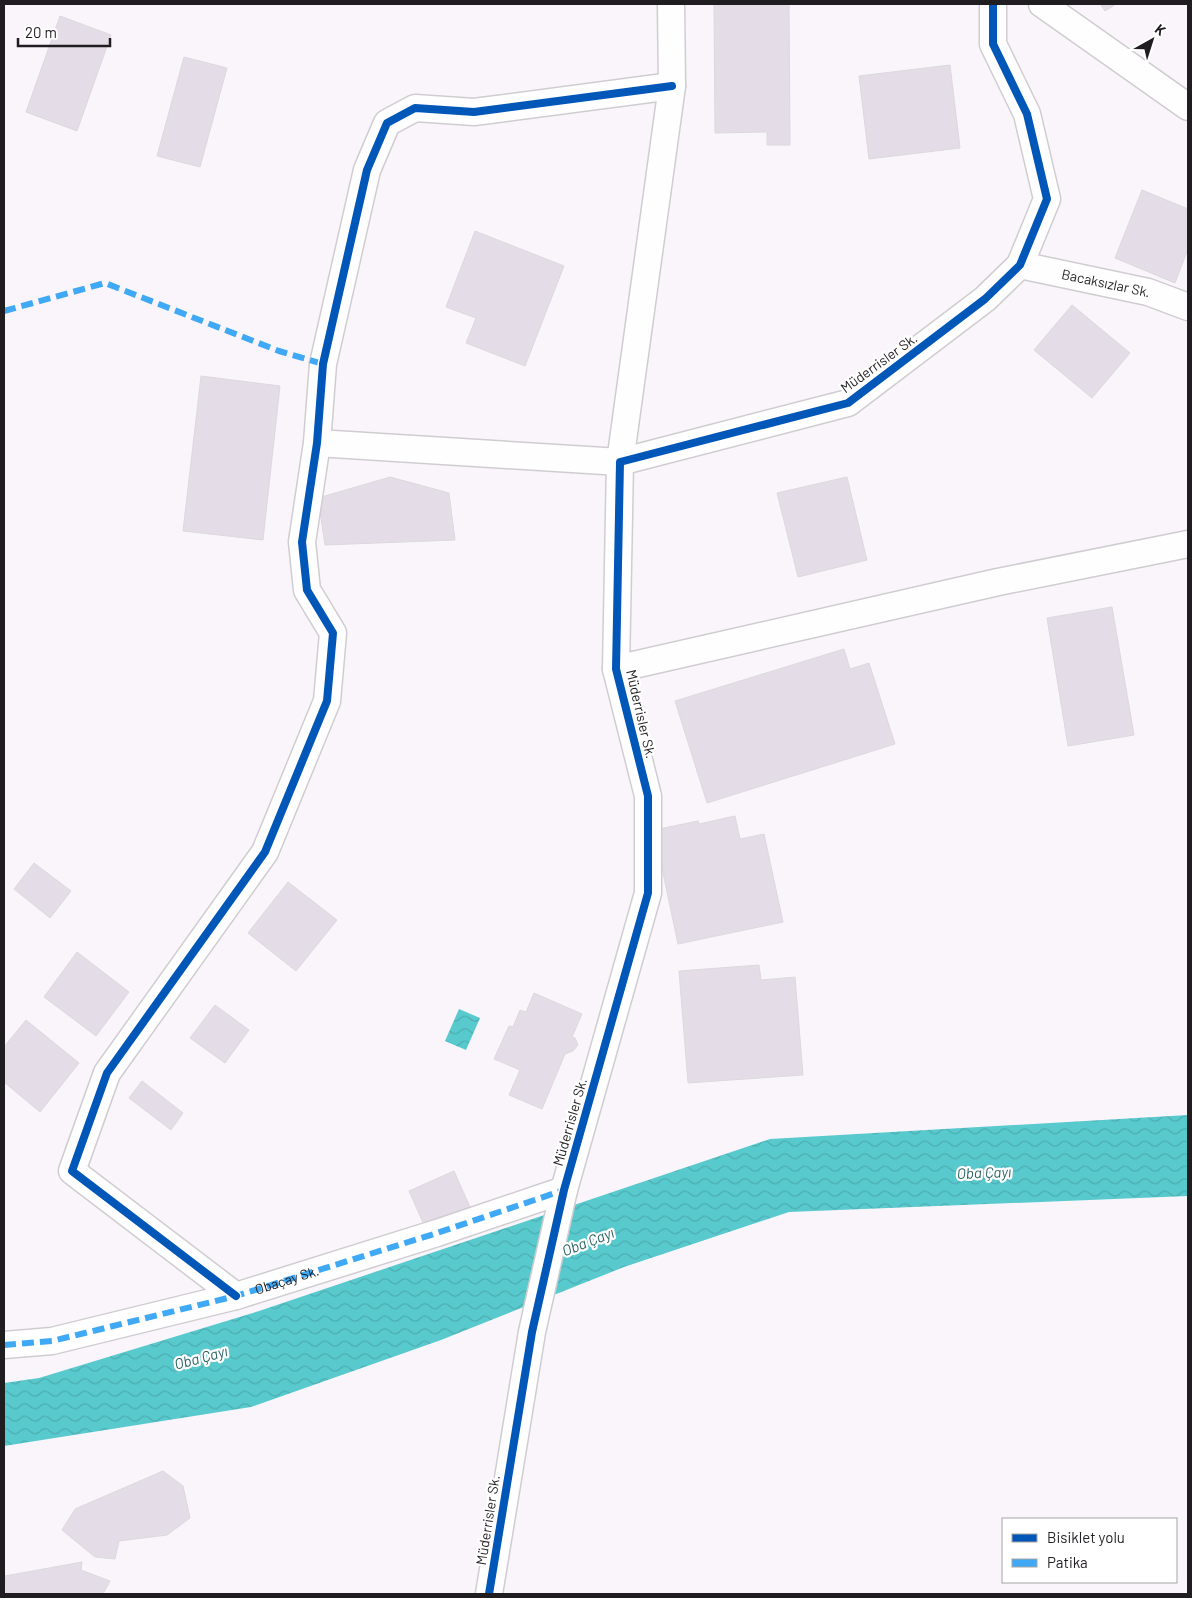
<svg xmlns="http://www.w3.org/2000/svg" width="1192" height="1598" font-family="Barlow,sans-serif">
<defs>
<pattern id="water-waves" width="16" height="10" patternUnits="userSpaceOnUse" patternTransform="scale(1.25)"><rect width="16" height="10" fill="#58cace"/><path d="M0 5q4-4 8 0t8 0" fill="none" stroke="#4cadb1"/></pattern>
</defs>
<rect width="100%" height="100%" fill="#f9f5fb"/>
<g fill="url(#water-waves)">
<path d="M459,1009l21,9 -14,32 -21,-9z"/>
<path d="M1188,1115v81l-399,16 -165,55 -183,73 -190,67 -247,39v-63l35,-5 220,-67 511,-172z"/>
</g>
<g fill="#e4dce7" stroke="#dcd9dd">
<path d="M714,4h75l1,141h-23v-13l-52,1z"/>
<path d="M1100,4h16l-11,7z"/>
<path d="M60,16l51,19 -34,96 -51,-19z"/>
<path d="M184,57l43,11 -27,99 -43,-11z"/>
<path d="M950,65l10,83 -91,11 -10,-83z"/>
<path d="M1142,190l46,19v40l-13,34 -60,-25z"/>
<path d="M475,231l89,35 -39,100 -59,-23 10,-25 -30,-11z"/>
<path d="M1072,305l58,48 -38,45 -58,-48z"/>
<path d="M201,376l79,10 -17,154 -80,-9z"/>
<path d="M390,477l59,16 6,47 -130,5 -7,-47z"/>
<path d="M847,477l20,83 -69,17 -21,-84z"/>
<path d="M1112,607l22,128 -66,11 -21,-128z"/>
<path d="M844,649l6,20 19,-6 26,81 -188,59 -32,-102z"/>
<path d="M735,816l5,23 24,-5 19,88 -105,22 -24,-114 44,-9 1,3z"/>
<path d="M34,863l37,28 -21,27 -36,-29z"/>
<path d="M288,882l49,38 -41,51 -48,-38z"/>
<path d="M77,952l52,40 -33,44 -52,-39z"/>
<path d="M759,965l2,15 34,-3 8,98 -115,8 -9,-112z"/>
<path d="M534,993l48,21 -10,23 3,1 3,7 -5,6 -8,3 -23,55 -33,-14 11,-25 -26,-11 15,-33 4,1 7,-17 6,2z"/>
<path d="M215,1005l34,25 -24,33 -35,-25z"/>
<path d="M26,1020l53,43 -39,49 -36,-30v-35z"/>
<path d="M142,1081l41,32 -12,17 -42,-32z"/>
<path d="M454,1171l16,36 -45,20 -16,-36z"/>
<path d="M163,1471l20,15 7,32 -23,17 -48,6 -4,18 -20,-2 -33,-27 13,-21z"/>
<path d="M82,1562l-1,8 29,11 -7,13h-99l1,-18z"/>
</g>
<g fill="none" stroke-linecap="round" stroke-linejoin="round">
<defs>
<g id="minor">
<path d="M1042,4l146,103"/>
<path id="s1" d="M1020,265l128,27 40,15"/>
<path d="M317,443l303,19 52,-376 -1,-82"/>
<path d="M616,669l382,-87 190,-38"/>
<path d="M236,1296l-164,-125 35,-98 158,-221 62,-151 6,-68 -26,-43 -5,-48 15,-99 6,-79 44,-194 20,-47 28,-15 59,4 198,-26"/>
<path d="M4,1345l48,-4 184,-45 201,-63 127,-43"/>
<path d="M489,1594l43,-262 32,-142 84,-297v-97l-32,-127 4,-207 228,-59 137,-104 35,-34 27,-66 -20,-85 -34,-70v-40"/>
</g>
</defs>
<use href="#minor" stroke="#d0cdd1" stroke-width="29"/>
<use href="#minor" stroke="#fefefe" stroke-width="26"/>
<g stroke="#3fa9f5" stroke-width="6" stroke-dasharray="12 6" stroke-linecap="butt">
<path d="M4,311l101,-28 174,68 44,13"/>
<path id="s2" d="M4,1345l48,-4 184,-45 201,-63 127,-43v-1"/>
</g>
<defs>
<g id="cycleway">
<path d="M236,1296l-164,-125 35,-98 158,-221 62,-151 6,-68 -26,-43 -5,-48 15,-99 6,-79 44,-194 20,-47 28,-15 59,4 198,-26"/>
<path d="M489,1594l43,-262 32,-142 84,-297v-97l-32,-127 4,-207 228,-59 137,-104 35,-34 27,-66 -20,-85 -34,-70v-40"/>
</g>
</defs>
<use href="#cycleway" stroke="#fff" stroke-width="11"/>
<use href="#cycleway" stroke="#0057b8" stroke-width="8"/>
</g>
<g text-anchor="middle" stroke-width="4.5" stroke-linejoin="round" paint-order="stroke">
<g font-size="14" fill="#201d21" stroke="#fff">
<text dy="5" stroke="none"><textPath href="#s1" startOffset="88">Bacaksızlar Sk.</textPath></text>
<text transform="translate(879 363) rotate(-36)" y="5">Müderrisler Sk.</text>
<text transform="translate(641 714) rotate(77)" y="5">Müderrisler Sk.</text>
<text transform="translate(570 1122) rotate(-74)" y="5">Müderrisler Sk.</text>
<text dy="5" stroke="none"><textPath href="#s2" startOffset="291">Obaçay Sk.</textPath></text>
<text transform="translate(488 1520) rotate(-81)" y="5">Müderrisler Sk.</text>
</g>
<g font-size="15" font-style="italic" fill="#296263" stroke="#fff">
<text transform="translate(984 1173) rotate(-2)" y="5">Oba Çayı</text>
<text transform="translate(588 1242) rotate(-21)" y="5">Oba Çayı</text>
<text transform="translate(201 1358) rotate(-15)" y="5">Oba Çayı</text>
</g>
</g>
<rect width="1192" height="1598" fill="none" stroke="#201d21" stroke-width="10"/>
<rect x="1002" y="1518" width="175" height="65" fill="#ffffff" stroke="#a6a5a6"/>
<rect x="1012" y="1534" width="25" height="8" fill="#0057b8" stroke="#a6a5a6"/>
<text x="1047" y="1543" font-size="15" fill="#201d21">Bisiklet yolu</text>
<rect x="1012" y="1559" width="25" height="8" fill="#3fa9f5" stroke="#a6a5a6"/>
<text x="1047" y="1568" font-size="15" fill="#201d21">Patika</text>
<g transform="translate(1152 40) rotate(39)" stroke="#ffffff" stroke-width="4" paint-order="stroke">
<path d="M0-4L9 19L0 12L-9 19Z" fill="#201d21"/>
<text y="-8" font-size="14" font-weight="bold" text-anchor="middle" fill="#201d21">K</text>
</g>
<path d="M18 38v8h92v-8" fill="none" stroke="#201d21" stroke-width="2.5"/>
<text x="25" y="38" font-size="15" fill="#201d21" stroke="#ffffff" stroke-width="4" paint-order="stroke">20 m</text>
</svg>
